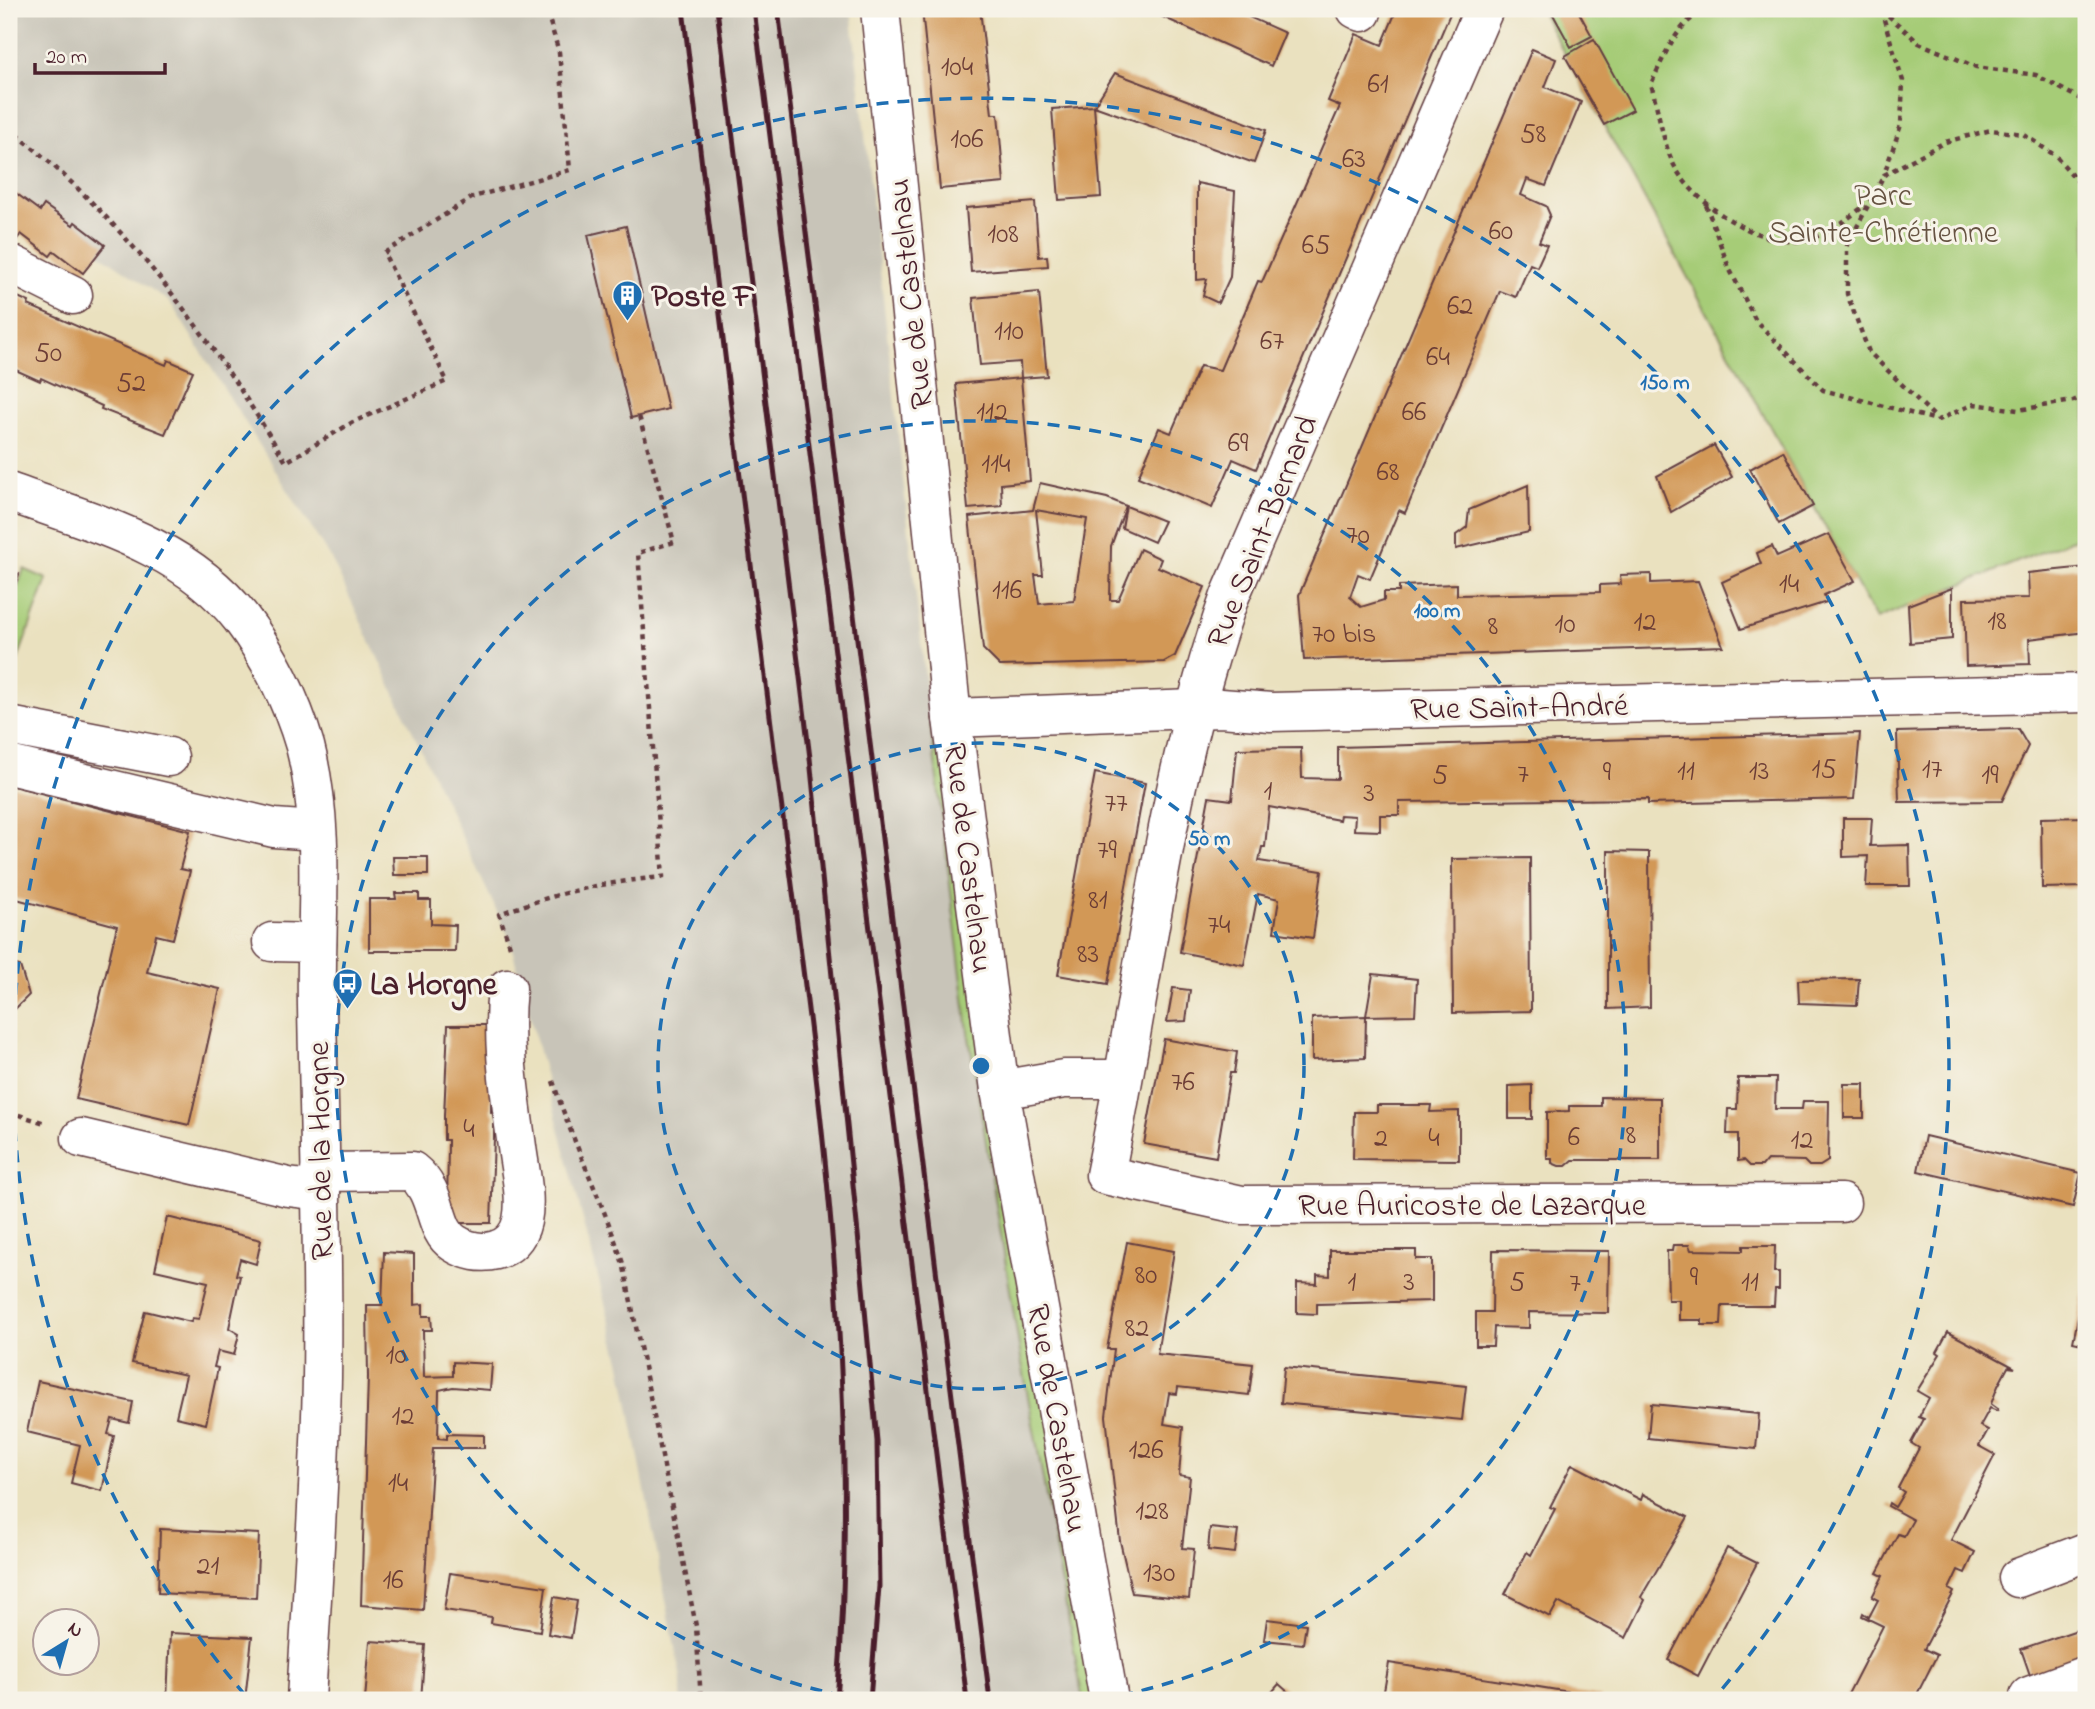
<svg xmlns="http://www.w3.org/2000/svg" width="2095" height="1709" font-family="'Indie Flower',sans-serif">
<rect width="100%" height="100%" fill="#f7f3e8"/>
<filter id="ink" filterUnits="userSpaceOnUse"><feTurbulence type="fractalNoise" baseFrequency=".0143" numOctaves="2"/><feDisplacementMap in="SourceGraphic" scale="14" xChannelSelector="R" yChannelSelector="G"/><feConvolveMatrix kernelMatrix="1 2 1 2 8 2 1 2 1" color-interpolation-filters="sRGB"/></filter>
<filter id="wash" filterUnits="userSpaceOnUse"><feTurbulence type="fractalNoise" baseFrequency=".00686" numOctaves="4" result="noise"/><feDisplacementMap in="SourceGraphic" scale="28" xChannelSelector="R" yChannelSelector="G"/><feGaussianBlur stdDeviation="1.57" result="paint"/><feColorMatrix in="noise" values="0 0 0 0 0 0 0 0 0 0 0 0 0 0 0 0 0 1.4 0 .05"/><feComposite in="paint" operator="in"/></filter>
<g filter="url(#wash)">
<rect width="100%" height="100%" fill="#eae1bf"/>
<path fill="#c8c4b8" d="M9,9h842l78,704 39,318 53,327 62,342h-402v-21l-60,-315 -112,-427 -175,-373 -164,-262 -161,-110z"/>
<g fill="#a6cc77" stroke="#787651" stroke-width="2">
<path d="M1540,9h546v528l-5,-1 -205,83z"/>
<path d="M24,569l23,10 -36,99 -2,-69z"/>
<path d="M929,713l23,5 157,982h-26l-62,-342 -53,-327z"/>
</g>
<g id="blocks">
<g fill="#d29857" fill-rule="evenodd">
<path d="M922,9h58l12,105h6l6,69 -64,6z"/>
<path d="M1157,9h74l54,24 -14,33 -117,-53z"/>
<path d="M1397,9h55l-196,460 -23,-10 -21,49 -74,-31 21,-49 12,5 29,-67 20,4 38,-89 4,1 78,-176 -12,-5 28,-67 26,11z"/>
<path d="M1550,9h27l15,27 -21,11z"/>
<path d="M1594,39l39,71 -29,15 -39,-69z"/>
<path d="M1532,49l24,10 -11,28 36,15 -35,84 -19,-7 -6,16 25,11 4,9 -11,27 8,3 -10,22 -7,-3 -14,33 -16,-6 -95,222 -6,-3 -29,69 -12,-5 -8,23 11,10 23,-7v-8h15v-6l58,-2v11l143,-3v-7l21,-1 -1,-9 31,-1v9l47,-2 25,65 -419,14 -5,-65z"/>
<path d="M1115,73l151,57 -12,33 -160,-57 7,91 -42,3 -7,-91 42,-3z"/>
<path d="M1197,183l38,8 -5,86 -12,26 -15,-7 4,-17 -10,1z"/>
<path d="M9,188l31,23 4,-6 29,20 2,-3 30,23 -22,28 -29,-22 -4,5 -29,-22 -4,5 -8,-6z"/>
<path d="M1035,202l4,55 8,-1 1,10 -77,6 -5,-64z"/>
<path d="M626,226l42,183 -37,9 -43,-183z"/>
<path d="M1039,292l8,84 -26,2 -1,-16 -40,3 -7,-67z"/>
<path d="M9,293l20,9 -1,3 138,60 2,-5 25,11 -28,63 -64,-25 1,-3 -61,-28 -1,3 -31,-14z"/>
<path d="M1021,378l9,103 -29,3 1,22 -34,3 -12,-125z"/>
<path d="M1714,445l18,32 -61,35 -14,-36z"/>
<path d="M1783,451l30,55 -34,18 -29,-55z"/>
<path d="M1040,483l67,15 19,8 -15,40 -1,54h8l22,-51 21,10 -3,8 47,20 -30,69 -11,6 -164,4 -17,-17 -14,-132 64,-7zM1036,510l51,9 -13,82 -35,3 -4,-29h8z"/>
<path d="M1528,485l1,47 -73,17v-14l11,-8 2,-17z"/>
<path d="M1126,506l38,15 -10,21 -32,-14z"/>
<path d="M1829,534l26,47 -31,14 3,7 -86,27 -19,-47 39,-18 -4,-11 15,-7 5,11z"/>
<path d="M2086,567v65l-57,7 1,25 -64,2 -2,-67 65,-1 -1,-25z"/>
<path d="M9,570l10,4 -10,28z"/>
<path d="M1952,588v51l-42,4 -2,-38z"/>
<path d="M2018,729l10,17 -26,55 -103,1 -2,-70z"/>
<path d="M1860,733l-6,66 -206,5v-5l-249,3v13h-19v16l-26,-1 1,-14 -15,-1 -1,5 -70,-13 -4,40h-3l-3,14 63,10 -9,67 -39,-6 5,-33 -21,-5 -14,71 -64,-13 29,-155 23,3 5,-51 64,-1 1,30 36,1v-32z"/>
<path d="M1095,773l50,10 -37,201 -50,-9z"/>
<path d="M9,785l181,46 -10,38 10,2 -17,68 -17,-4 -9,37 73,17 -31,136 -113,-26 41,-173 -108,-29z"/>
<path d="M2086,817v70l-44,1 -1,-70z"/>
<path d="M1843,818h29l-2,28 39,-1 1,41h-44l2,-30 -25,1z"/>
<path d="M1608,851l41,1 1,155 -42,2z"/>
<path d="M393,857h35v18h-34z"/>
<path d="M1530,858l1,153 -78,2 -1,-154z"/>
<path d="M395,893h24v7h12v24l25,1 -1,26h-86v-52h27z"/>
<path d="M9,963l11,3 9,29 -20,20z"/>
<path d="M1373,974l44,5 -2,36 -49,1z"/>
<path d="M1859,979l-2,26 -58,-2 -1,-23z"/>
<path d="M1173,988l17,2 -4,31 -19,1z"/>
<path d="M1366,1016l-1,42 -53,2v-42z"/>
<path d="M448,1025h44l-1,87 3,3v23l-3,85h-44l1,-83h-4v-24z"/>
<path d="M1164,1039l73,13 -3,21h-4l-14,84 -72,-13z"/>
<path d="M1738,1078h38l-1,31h27l1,-8h26l-1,60 -8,5h-11l-5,-5 -37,-1 -5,6h-12l-6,-6 -6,1v-27h-11l1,-25h9z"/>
<rect x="1844" y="1084" width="20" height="34"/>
<path d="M1532,1085v34h-23v-33z"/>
<path d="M1601,1097l59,1v62h-87l-7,6h-7l-7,-3v-4h-5v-47l22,-1v-5h32z"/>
<path d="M1377,1105h54l-1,7 29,-1v49l-106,-1 1,-47h23z"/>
<path d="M1925,1136l156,37 -8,34 -155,-36z"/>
<path d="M167,1217l94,23 -5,24 -16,-5 -4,16 4,1 -11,52 10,6 -5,21 -16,-4 -4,16 4,1 -12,56 -30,-7 10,-42 -54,-12 13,-52 46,11 1,-4 7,1 9,-37 -53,-12z"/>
<path d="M1127,1242l47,9 -17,103 96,10 -4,31 -71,-8 -1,7 -8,-1 -5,31 19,3 -4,48 11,2 -8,71 12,1 -5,50 -57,-6 -12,-52 -14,-125 8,-67h-7z"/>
<path d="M1673,1245h16l2,5 52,1v-5h32l-1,26h5v17h-4l-1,17h-52l-1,19h-19v-5h-23v-20h-11l-1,-49h5z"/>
<path d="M1330,1250h86v9h16v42l-115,3v10l-20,-1v-30l20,1v-9l13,1z"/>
<path d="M1493,1250l116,1 -1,62 -79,-1v16l-35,-1 -1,19h-17v-34h16z"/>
<path d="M384,1252l30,2v51l9,-1v12h8l1,14h-9l1,47 29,-1v-14l39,2 -2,26 -37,-3 -14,3 -1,48 9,1v-5l37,1v13h-51l-10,162 -62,-5 7,-228 -1,-72h15z"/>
<path d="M2085,1284h1v61l-13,-3z"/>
<path d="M1948,1332l67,36 -7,-1 -10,19 -7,18 7,5 -1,2 -7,-3 -10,18 8,4 -9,16 16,9 -44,85 24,12 -10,21 -7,-3 -9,19 5,3 -30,57 13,6 -23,45h-69l38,-74 -21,-10 1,-3 6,4 9,-17 -6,-3 11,-21 -6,-3 21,-39 6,2 9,-16 -25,-14 1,-3 6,4 9,-15 -6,-4 21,-40 -8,-5 13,-24 -5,-2 10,-19 -12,-7 23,-37 -3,-2z"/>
<path d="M1284,1367l182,19 -4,34 -181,-17z"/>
<path d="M38,1381l95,21 -4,21 -17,-4 -4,15 6,2 -12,55 -31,-8 9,-38 -53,-13z"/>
<path d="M1651,1404l108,10 -3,35 -108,-11z"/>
<path d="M1572,1464l69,36 2,-6 45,23 -47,80 4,3 -19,38 -68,-36 -8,15 -45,-23 22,-42 4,3 24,-46 -5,-2z"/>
<path d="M1210,1528l28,3 -3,22 -27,-3z"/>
<path d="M160,1529l99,5 -3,64 -98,-5z"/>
<path d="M1727,1548l30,15 -59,113 -30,-16z"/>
<path d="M450,1573l96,14 -6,44 -49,-8 1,-6 -48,-7z"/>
<path d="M554,1597l23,4 -6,37 -23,-4z"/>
<path d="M1267,1619l39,5 -3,20 -39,-4z"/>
<path d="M2086,1627v32l-55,19 -10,-29z"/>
<path d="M170,1633l82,4 -7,63h-78z"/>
<path d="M370,1641l55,4 -4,55h-56z"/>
<path d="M1389,1663l212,34 -1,3h-194l-23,-3z"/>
<path d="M1279,1684l18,16h-32z"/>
</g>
</g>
</g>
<g filter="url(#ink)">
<use href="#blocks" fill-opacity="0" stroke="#623c41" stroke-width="2"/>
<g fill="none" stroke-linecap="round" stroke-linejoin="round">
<defs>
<g id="minor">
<path d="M880,9l72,709 48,372 109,610"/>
<path d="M1356,9l6,3"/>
<path d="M1484,9l-254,587c-67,187 -85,386 -125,579l137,30 599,-2"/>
<path d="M9,263l64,32"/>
<path d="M9,492c81,30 176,53 232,126 28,37 51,83 64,128 22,85 10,174 12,260 2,124 7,248 5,372 -2,107 -10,215 -16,322"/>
<path d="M952,718l269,-10 50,4 815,-19"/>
<path d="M9,726l160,31"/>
<path d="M9,765l265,63 42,3"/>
<path d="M272,942l45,1"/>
<path d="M1000,1090l64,-11h58"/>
<path d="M81,1138l207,49 33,4"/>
<path d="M320,1172l92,-1c28,22 20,58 42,72 25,16 61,11 68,-22 5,-24 -2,-50 -5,-74 -7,-53 -16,-105 -10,-159"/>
<path d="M2018,1578l68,-26"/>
<path d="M2029,1696l57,-21"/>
</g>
</defs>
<use href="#minor" stroke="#623c41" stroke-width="41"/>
<g stroke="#623c41" stroke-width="4.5" stroke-dasharray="5 5" stroke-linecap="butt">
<path d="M1685,9l10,5"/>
<path d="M1709,9c-32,11 -44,46 -58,75 7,24 12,61 24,83 19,36 82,78 124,74 23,-2 49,-22 66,-36"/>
<path d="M1881,9l38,34 57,24 60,8 50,27"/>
<path d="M1881,10l22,71 -2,44 -17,49"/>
<path d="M9,128c121,97 197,203 277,334l67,-40 94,-41 -63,-128 89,-56 97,-27 -11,-118 -13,-43"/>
<path d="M2086,191l-30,-35 -33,-22 -32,-4 -46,12 -61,33 -37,71v48l22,58 69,68 36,-16 44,6 55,-9 13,-6"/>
<path d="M1706,205l23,63 27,53 67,69 114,30"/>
<path d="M510,946l-11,-32c62,-22 99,-31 164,-37l-25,-324 36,-11 -35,-126"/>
<path d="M553,1081c20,64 51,122 71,186l72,359 5,74"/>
<path d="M9,1112l36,11"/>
</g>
<use href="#minor" stroke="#fff" stroke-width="38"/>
<g stroke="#4a1f2b" stroke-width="5">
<path d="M683,9c31,251 60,504 93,755 41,310 87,623 61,936"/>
<path d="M717,9l93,749 50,496 17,187 2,145 -9,114"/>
<path d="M754,9l213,1691"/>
<path d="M778,9l212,1691"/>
</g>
</g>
</g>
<g fill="none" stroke="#1f6fb2" stroke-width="3.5" stroke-dasharray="12 9">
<circle cx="981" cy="1066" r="323"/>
<path d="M863 1700A645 645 0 1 1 1099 1700"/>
<path d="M245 1695A968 968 0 1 1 1717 1695"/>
</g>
<defs>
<symbol id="building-pin" viewBox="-11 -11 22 30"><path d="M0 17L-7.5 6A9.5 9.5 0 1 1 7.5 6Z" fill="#1f6fb2" stroke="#f7f3e8"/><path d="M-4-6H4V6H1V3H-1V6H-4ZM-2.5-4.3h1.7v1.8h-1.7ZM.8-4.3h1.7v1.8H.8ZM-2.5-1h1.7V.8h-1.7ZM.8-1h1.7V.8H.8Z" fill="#fff"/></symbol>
<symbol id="bus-pin" viewBox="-11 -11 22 30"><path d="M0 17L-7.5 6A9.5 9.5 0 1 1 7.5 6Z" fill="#1f6fb2" stroke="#f7f3e8"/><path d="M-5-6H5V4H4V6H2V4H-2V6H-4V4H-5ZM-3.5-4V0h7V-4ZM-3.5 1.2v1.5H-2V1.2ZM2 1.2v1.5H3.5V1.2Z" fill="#fff"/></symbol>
</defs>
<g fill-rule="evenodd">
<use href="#building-pin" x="610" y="278" width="35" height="47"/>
<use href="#bus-pin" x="330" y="966" width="35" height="47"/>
</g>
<g text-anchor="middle" stroke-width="6" stroke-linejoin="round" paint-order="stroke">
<g font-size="28" fill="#6c3d36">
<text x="957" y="75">104</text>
<text x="1378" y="92">61</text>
<text x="1533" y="142">58</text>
<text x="967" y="147">106</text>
<text x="1354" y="167">63</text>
<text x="1501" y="239">60</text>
<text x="1003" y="242">108</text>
<text x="1316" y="253">65</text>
<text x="1460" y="314">62</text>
<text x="1009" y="339">110</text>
<text x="1272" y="349">67</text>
<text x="48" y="361">50</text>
<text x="1438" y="365">64</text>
<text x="131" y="391">52</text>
<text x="992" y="420">112</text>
<text x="1414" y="420">66</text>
<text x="1238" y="451">69</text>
<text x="996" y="472">114</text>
<text x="1388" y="480">68</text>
<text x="1358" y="543">70</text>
<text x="1789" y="592">14</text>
<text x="1007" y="598">116</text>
<text x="1997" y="629">18</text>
<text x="1645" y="630">12</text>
<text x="1565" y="632">10</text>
<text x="1493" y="634">8</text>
<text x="1344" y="642">70 bis</text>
<text x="1824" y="777">15</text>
<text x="1932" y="777">17</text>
<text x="1686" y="779">11</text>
<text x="1759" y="779">13</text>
<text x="1607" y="780">9</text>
<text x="1523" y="782">7</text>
<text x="1440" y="783">5</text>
<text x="1990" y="783">19</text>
<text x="1268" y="799">1</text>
<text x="1369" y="801">3</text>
<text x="1116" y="811">77</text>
<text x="1107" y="858">79</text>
<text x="1098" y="908">81</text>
<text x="1219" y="933">74</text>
<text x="1088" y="962">83</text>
<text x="1183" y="1090">76</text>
<text x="469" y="1137">4</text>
<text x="1631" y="1143">8</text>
<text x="1574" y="1145">6</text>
<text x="1381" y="1146">2</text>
<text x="1434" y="1146">4</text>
<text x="1802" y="1148">12</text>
<text x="1146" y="1283">80</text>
<text x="1694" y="1285">9</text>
<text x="1352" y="1290">1</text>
<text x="1409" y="1290">3</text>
<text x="1517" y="1290">5</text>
<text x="1750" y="1290">11</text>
<text x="1575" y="1291">7</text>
<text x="1137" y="1336">82</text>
<text x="396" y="1363">10</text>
<text x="403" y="1424">12</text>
<text x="1146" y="1458">126</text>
<text x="398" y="1491">14</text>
<text x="1152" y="1519">128</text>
<text x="208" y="1574">21</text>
<text x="1159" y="1581">130</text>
<text x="393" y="1588">16</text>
</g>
<g font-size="32" fill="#665342" stroke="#f7f3e8">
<text x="1883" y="205">Parc<tspan x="1883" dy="37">Sainte-Chrétienne</tspan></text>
</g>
<g font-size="32" fill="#4a1f2b" stroke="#f7f3e8">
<text transform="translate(909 294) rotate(-96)" y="11">Rue de Castelnau</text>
<text transform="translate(1261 531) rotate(-68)" y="11">Rue Saint-Bernard</text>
<text transform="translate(1519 706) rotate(-1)" y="11">Rue Saint-André</text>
<text transform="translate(970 858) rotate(83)" y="11">Rue de Castelnau</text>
<text transform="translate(319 1151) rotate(-91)" y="11">Rue de la Horgne</text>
<text x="1472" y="1215">Rue Auricoste de Lazarque</text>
<text transform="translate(1059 1418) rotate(80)" y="11">Rue de Castelnau</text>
</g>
<g font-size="32" font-weight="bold" fill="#4a1f2b" stroke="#f7f3e8" text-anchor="start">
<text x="651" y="306">Poste F</text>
<text x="370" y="994">La Horgne</text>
</g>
</g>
<circle cx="981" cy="1066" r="10" fill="#1f6fb2" stroke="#f7f3e8" stroke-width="3.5"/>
<g font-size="21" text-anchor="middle" font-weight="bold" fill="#1f6fb2" stroke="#f7f3e8" stroke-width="6" stroke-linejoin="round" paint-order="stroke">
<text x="1665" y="389">150 m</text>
<text x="1437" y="617">100 m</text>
<text x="1209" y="845">50 m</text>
</g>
<rect width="2095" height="1709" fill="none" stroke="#f7f3e8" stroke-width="35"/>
<g transform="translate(66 1642) rotate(37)"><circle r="33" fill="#f7f3e8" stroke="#b29e9c" stroke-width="2"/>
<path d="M0-5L12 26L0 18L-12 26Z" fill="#1f6fb2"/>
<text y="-10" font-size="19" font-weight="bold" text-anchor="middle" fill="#4a1f2b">N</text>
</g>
<path d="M35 63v10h130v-10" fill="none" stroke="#4a1f2b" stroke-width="3.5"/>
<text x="46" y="63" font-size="21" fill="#4a1f2b" stroke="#f7f3e8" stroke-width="5" paint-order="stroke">20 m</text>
</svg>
